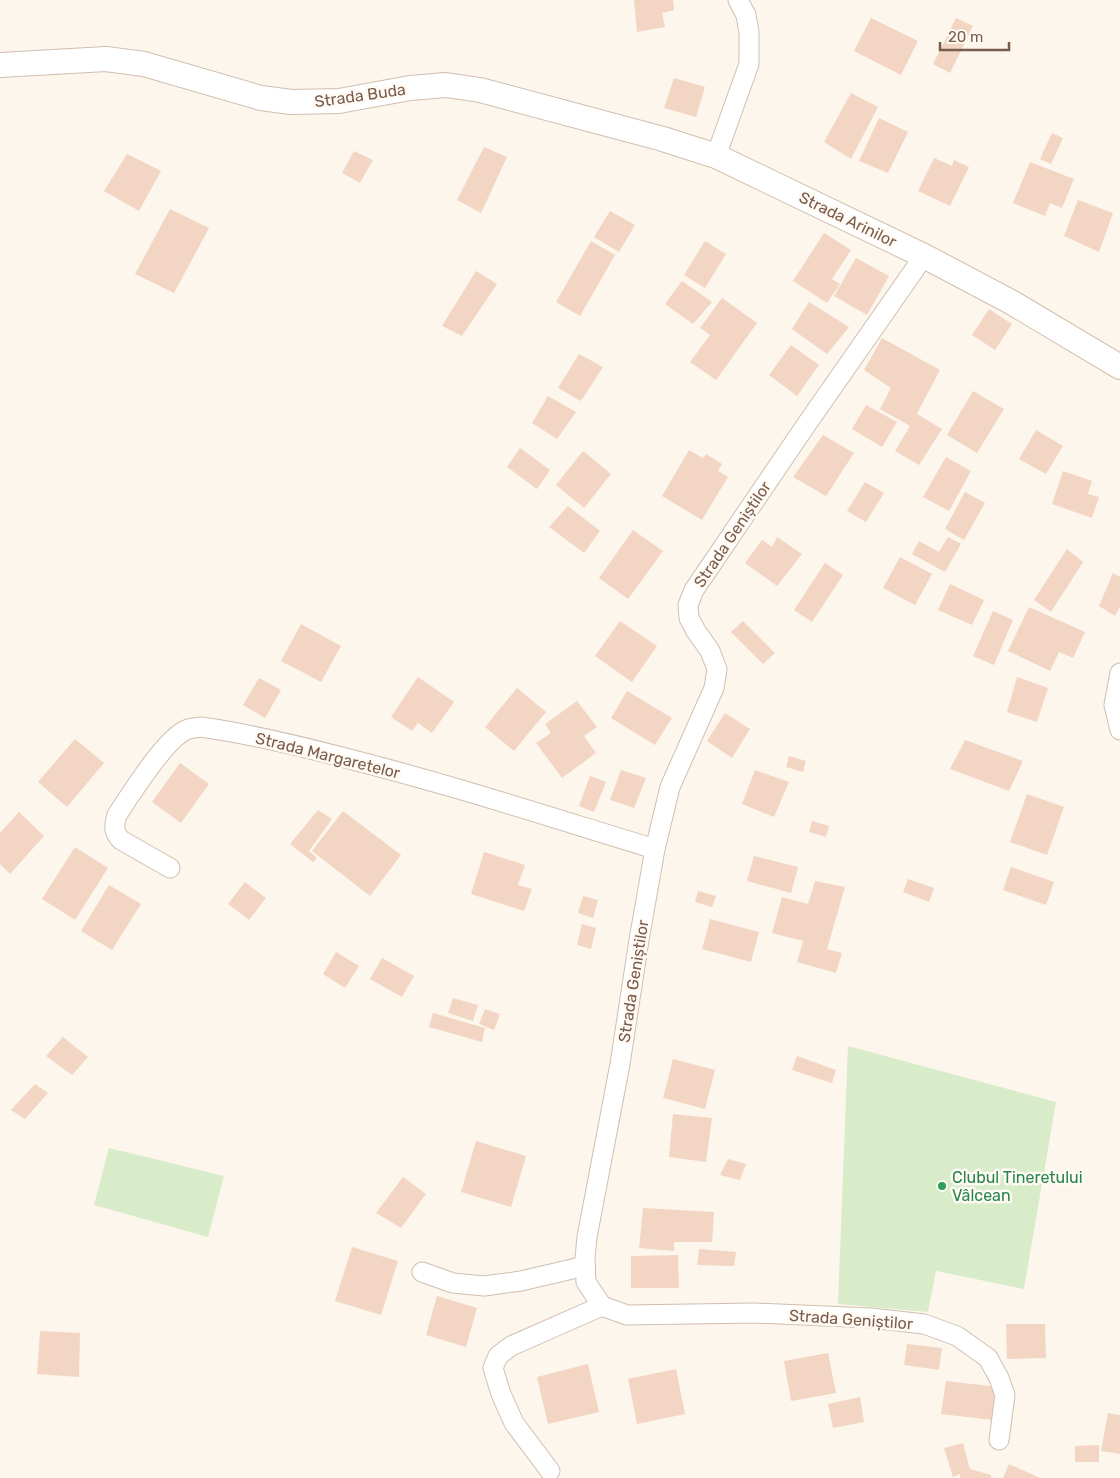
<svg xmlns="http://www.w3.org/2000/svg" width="1120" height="1478" font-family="Rubik,sans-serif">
<rect width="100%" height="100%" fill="#fdf6ec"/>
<g fill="#d8ecc9">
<path d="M848,1046l208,56 -32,187 -88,-18 -8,41 -90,-8z"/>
<path d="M109,1148l115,28 -16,61 -114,-32z"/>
</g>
<g fill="#f3d5c3">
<path d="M634,0h39l1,10 -12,3 3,14 -28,5z"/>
<path d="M871,18l47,23 -17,34 -47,-24z"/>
<path d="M956,18l17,8 -23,47 -17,-9z"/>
<path d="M674,78l31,9 -9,30 -32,-9z"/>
<path d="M851,93l27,14 -27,52 -27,-17z"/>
<path d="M879,118l29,14 -20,41 -29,-12z"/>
<path d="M1052,133l11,5 -12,26 -11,-5z"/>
<path d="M484,147l23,10 -26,56 -24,-13z"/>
<path d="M354,151l19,9 -13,23 -18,-10z"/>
<path d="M127,154l34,17 -22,40 -35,-20z"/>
<path d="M934,158l18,8 2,-6 15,7 -19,39 -32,-15z"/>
<path d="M1030,162l44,17 -12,29 -12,-5 -5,13 -32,-13z"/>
<path d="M1078,200l35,13 -14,39 -35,-16z"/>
<path d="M170,209l39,19 -35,65 -39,-19z"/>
<path d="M610,211l25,14 -16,27 -25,-15z"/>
<path d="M824,233l27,17 -19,29 8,5 -13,19 -34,-22z"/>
<path d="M591,241l24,14 -35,61 -24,-14z"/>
<path d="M705,241l21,13 -21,34 -21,-13z"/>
<path d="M856,258l33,18 -22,39 -33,-19z"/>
<path d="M476,271l21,13 -35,52 -20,-10z"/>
<path d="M682,281l30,21 -19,22 -28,-20z"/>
<path d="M722,298l35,25 -41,57 -26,-18 20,-27 -10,-7z"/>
<path d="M809,302l40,25 -22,27 -35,-25z"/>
<path d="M989,309l23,15 -17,26 -23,-15z"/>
<path d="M882,338l58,32 -26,49 3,-5 25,15 -23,36 -24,-14 15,-25 -30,-17 11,-21 -27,-18z"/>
<path d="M791,345l28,20 -22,31 -28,-21z"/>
<path d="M579,354l24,13 -22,34 -23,-13z"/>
<path d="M973,391l31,18 -27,44 -30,-18z"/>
<path d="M548,396l28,16 -19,27 -25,-16z"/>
<path d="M866,405l31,17 -15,25 -30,-18z"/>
<path d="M1036,430l27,16 -17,28 -27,-15z"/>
<path d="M823,435l31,18 -28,43 -33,-19z"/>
<path d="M520,448l30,22 -13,19 -30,-22z"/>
<path d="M689,450l14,8 3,-4 16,10 -4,7 10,6 -26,43 -40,-24z"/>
<path d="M583,451l28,23 -27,34 -28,-23z"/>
<path d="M946,457l25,14 -22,40 -26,-14z"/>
<path d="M1063,471l29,10 -4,13 11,3 -7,21 -40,-14z"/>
<path d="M865,482l19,11 -18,29 -19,-11z"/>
<path d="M965,492l20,11 -21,37 -19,-11z"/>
<path d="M568,506l32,25 -16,22 -35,-26z"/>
<path d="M633,530l30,21 -35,48 -29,-21z"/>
<path d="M777,537l25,17 -25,32 -32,-23 17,-23 10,7z"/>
<path d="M948,537l13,7 -16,28 -33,-18 7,-13 20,11z"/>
<path d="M1067,549l16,13 -32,50 -17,-12z"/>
<path d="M900,557l32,17 -17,31 -32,-17z"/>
<path d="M825,563l18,12 -31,47 -18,-12z"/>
<path d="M1113,573l7,4v30l-5,9 -16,-10z"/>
<path d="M950,584l34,16 -12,25 -34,-15z"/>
<path d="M1029,607l56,25 -12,26 -14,-6 -9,19 -42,-20z"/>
<path d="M993,611l20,9 -19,45 -21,-9z"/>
<path d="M620,621l37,25 -25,36 -37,-26z"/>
<path d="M743,621l32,32 -12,11 -32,-32z"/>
<path d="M301,624l40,22 -20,36 -40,-21z"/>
<path d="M418,677l36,25 -22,31 -14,-10 -6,8 -21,-14z"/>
<path d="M1017,677l31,11 -11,34 -30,-10z"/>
<path d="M259,678l22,12 -16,28 -22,-13z"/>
<path d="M517,688l29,24 -32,39 -29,-24z"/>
<path d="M627,691l45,27 -17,27 -44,-27z"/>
<path d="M577,701l20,26 -13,9 12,17 -34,25 -26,-35 15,-10 -6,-9z"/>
<path d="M725,713l25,16 -18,29 -25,-17z"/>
<path d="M75,739l29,24 -37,44 -29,-25z"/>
<path d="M965,740l58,21 -14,30 -59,-22z"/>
<path d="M789,756l17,5 -3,11 -17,-5z"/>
<path d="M180,763l29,21 -28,39 -29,-21z"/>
<path d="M621,770l25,8 -12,30 -24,-8z"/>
<path d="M755,770l34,12 -15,35 -32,-13z"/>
<path d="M590,776l16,6 -12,30 -15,-6z"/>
<path d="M1027,794l37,13 -17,48 -37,-13z"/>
<path d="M318,810l14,9 -23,32 8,7 -4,4 -23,-18z"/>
<path d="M343,811l58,44 -31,41 -58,-45z"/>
<path d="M19,812l25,24 -34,38 -10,-10v-31z"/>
<path d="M812,821l17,5 -3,11 -17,-5z"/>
<path d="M75,847l33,21 -33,52 -33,-21z"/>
<path d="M484,852l41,13 -7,20 14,4 -8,22 -53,-17z"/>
<path d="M754,856l44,11 -7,26 -44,-12z"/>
<path d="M1011,867l43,15 -8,23 -43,-15z"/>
<path d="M908,879l26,9 -5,14 -26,-10z"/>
<path d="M815,881l30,6 -18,62 15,4 -6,20 -39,-11 6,-21 -31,-8 10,-36 26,7z"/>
<path d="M245,882l21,16 -17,22 -21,-16z"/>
<path d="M109,885l32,19 -29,46 -31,-19z"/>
<path d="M698,891l18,5 -4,11 -17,-5z"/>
<path d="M583,896l15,4 -5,18 -15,-5z"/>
<path d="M710,919l49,13 -8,30 -49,-13z"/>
<path d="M582,924l14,4 -5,21 -14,-4z"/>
<path d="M336,952l23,14 -14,22 -22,-14z"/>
<path d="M382,958l32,18 -12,21 -32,-18z"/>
<path d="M453,998l25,7 -5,16 -25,-8z"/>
<path d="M485,1009l15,5 -6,16 -15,-6z"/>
<path d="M433,1013l52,15 -3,14 -53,-15z"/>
<path d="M63,1037l25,20 -16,18 -26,-19z"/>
<path d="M797,1056l39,14 -4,13 -40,-13z"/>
<path d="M673,1059l42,11 -10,39 -42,-11z"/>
<path d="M35,1084l13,9 -23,26 -14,-9z"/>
<path d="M673,1114l39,4 -6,44 -37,-5z"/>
<path d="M476,1141l50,15 -15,51 -50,-15z"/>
<path d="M728,1159l18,5 -6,16 -20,-5z"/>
<path d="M403,1177l23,17 -25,34 -25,-15z"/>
<path d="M643,1208l71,4 -2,30h-38v9l-35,-3z"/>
<path d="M352,1247l46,14 -17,54 -46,-14z"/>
<path d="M699,1249l37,3 -2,14 -37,-1z"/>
<path d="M678,1255l1,33h-48v-32z"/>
<path d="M437,1296l40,12 -11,39 -40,-12z"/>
<path d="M1006,1324h39l1,34 -39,1z"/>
<path d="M40,1331l40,2 -1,44 -42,-3z"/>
<path d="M907,1344l35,4 -3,22 -35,-5z"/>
<path d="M828,1353l8,40 -45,8 -7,-40z"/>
<path d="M588,1364l11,48 -51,12 -11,-47z"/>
<path d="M676,1369l9,45 -48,10 -9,-45z"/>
<path d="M946,1381l52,6 -5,33 -52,-6z"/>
<path d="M860,1397l4,25 -31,6 -5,-24z"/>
<path d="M1108,1413l12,2v39l-19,-3z"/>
<path d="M963,1443l7,26 21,6v3h-31v-4l-7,3 -9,-29z"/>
<path d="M1099,1445v17h-24v-16z"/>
<path d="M1009,1464l31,14h-37z"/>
</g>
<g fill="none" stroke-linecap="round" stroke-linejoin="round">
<defs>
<g id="minor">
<path d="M716,156l33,-92v-32l-3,-17 -8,-15"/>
<path d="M924,256l-120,172 -110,162 -6,15 1,13 7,13 14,20 7,18 -3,19 -44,99 -15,62 -16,91 -19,124 -33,173 -2,21 1,24 16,24 25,9 127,-2 117,5 53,6 33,12 31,22 11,20 6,17 -6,45"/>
<path d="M1120,673l-6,32 6,25"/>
<path d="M170,868l-49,-28c-8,-8 -7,-14 -4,-25 14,-21 48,-76 69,-85 4,-2 10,-2 15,-3 50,7 99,19 148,32 103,26 204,59 306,90"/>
<path d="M422,1272l31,11 31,3 37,-5 64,-15"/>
<path d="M550,1471l-36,-48 -13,-29 -8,-26 5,-12 13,-10 91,-40"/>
</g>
<path id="tertiary" d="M0,65l106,-6 38,5 117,34 30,4 48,-1 71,-13 36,-3 34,5 183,49 53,17 208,100 87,46 109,65"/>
</defs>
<use href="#minor" stroke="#d1beb0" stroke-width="21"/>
<use href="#tertiary" stroke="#d1beb0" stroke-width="26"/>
<use href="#minor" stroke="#fff" stroke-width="19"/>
<use href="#tertiary" stroke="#fff" stroke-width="24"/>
</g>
<circle fill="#2e9e5b" stroke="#fffaf3" stroke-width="2" cx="942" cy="1186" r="5"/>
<g text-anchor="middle" stroke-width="5" stroke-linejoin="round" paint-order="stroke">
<g font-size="16" fill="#7a5c4d" stroke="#fffaf3">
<text transform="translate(360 95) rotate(-8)" y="6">Strada Buda</text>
<text transform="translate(848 219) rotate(26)" y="6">Strada Arinilor</text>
<text transform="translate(732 534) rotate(-56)" y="6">Strada Geniștilor</text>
<text transform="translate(328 755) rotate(14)" y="6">Strada Margaretelor</text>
<text transform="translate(633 981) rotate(-81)" y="6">Strada Geniștilor</text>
<text transform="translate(851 1319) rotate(4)" y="6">Strada Geniștilor</text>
</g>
<g font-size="16" fill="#27864d" stroke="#fffaf3" text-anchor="start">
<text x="952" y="1183">Clubul Tineretului<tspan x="952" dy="18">Vâlcean</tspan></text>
</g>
</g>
<path d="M940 42v8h69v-8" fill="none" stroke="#7a5c4d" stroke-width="2.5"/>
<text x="948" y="42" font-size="15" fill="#7a5c4d" stroke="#fffaf3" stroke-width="4" paint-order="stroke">20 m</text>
</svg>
